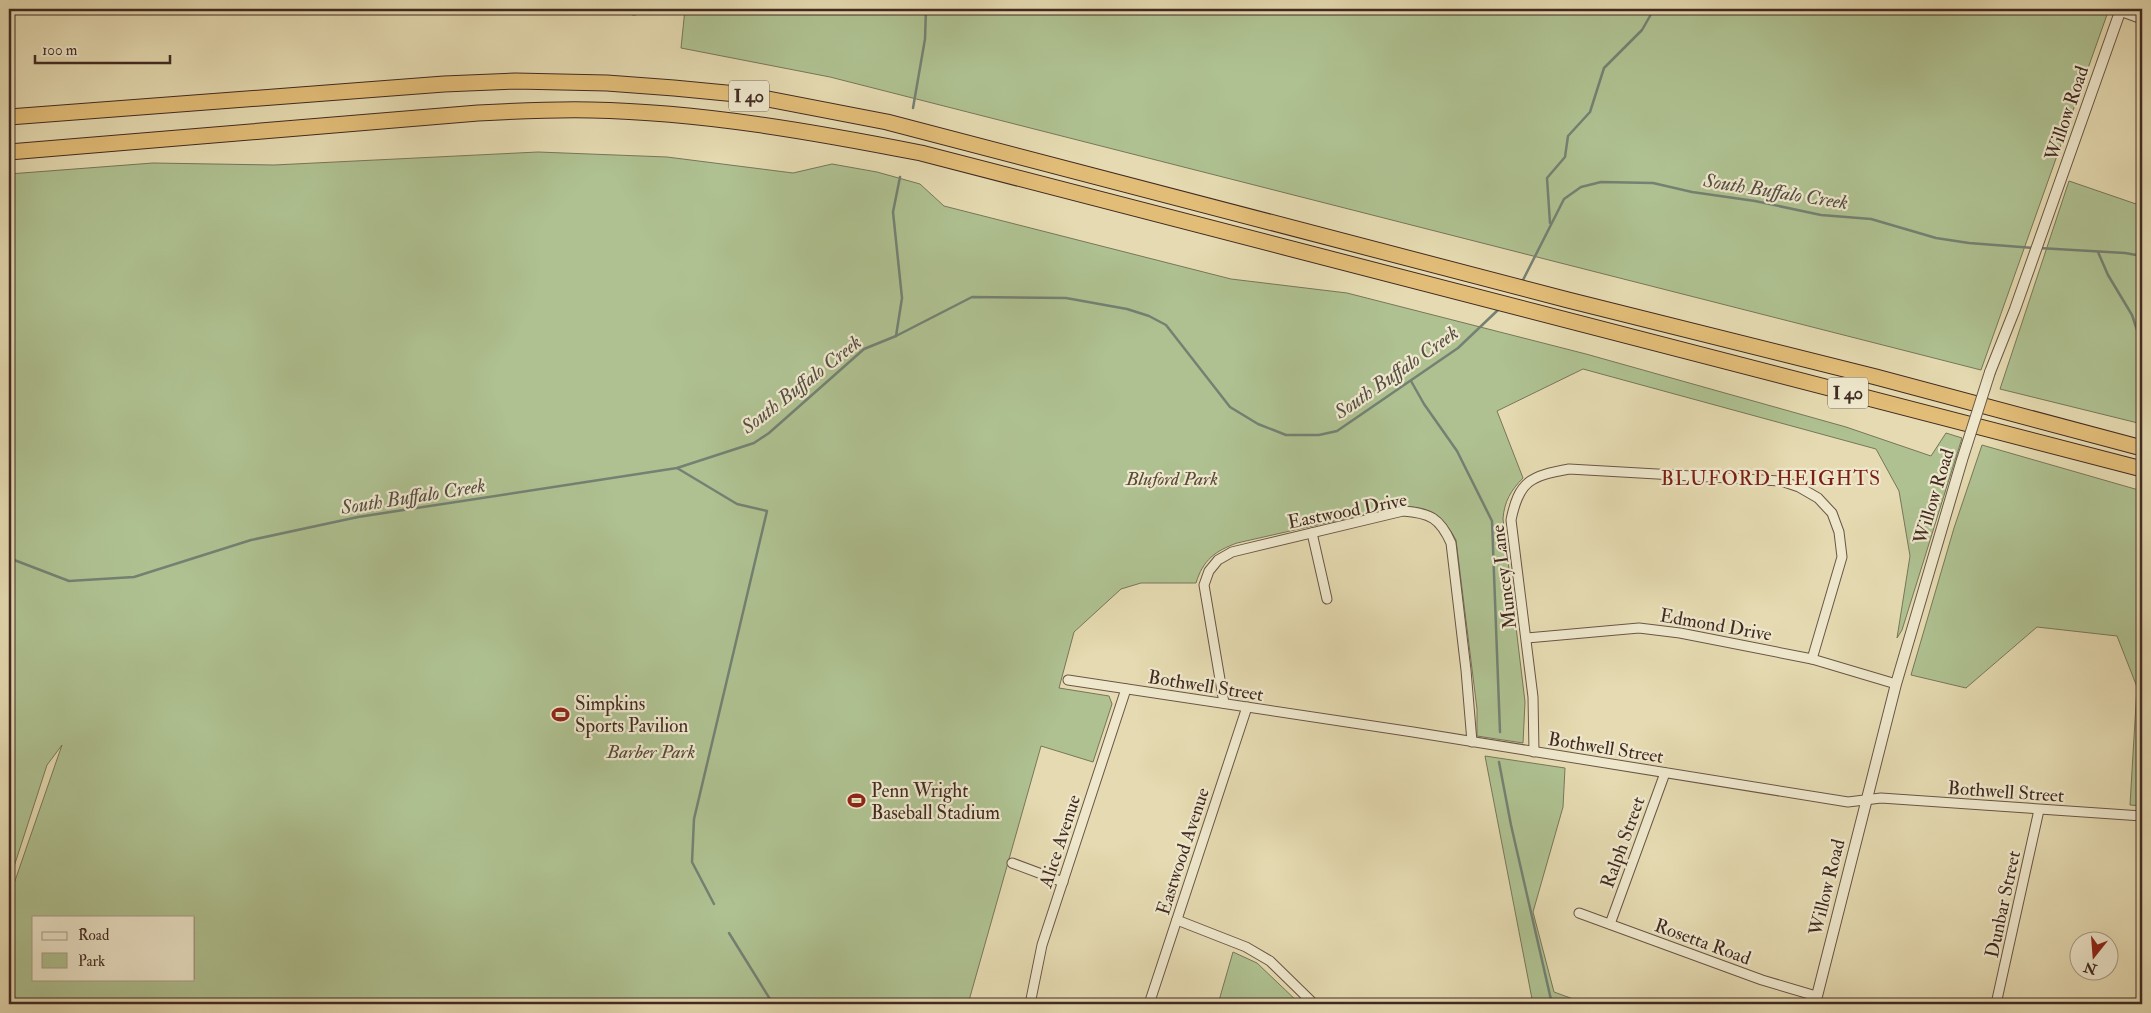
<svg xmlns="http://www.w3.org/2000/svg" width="2151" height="1013" font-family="'IM FELL Double Pica',serif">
<rect width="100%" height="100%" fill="#e5dab1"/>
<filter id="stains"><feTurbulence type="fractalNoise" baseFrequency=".004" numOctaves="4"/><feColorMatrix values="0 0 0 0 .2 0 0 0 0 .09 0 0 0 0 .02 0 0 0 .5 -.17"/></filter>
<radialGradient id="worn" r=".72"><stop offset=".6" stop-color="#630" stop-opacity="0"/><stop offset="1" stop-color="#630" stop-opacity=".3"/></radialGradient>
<g fill="#afc191" stroke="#78765a" fill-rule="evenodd">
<path d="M685,9h1424l-128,361 -1151,-293 -149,-29z"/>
<path d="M538,152l129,5 126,16 39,-9 45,8 43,12 24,22 287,73 116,14 239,61 260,73 85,29 15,-23 16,5 -60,192 -5,8 13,-82 -11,-65 -23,-42 -293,-80 -86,42 26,67c-12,12 -19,24 -20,41l22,183 -2,41 -46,-7v-27l-21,-169c-15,-28 -32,-37 -64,-32l-155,35c-22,8 -34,17 -41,40h-55l-20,6 -47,43 -15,56 50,8 3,8 -19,58 -52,-16 -73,258h-959v-106l53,-153 -15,20 -38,117v-708l144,-11 121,2zM34,917h160v62h-160z"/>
<path d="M2069,181l70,24 3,-8v227l-142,-35z"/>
<path d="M1982,445l160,46v315l-12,-1 7,-118 -20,-51 -80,-9 -71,61 -55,-13 43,-147z"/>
<path d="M1485,756l80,12 -2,39 -30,105 21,80 33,12h-54z"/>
<path d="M1233,952l24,11 43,41h-82z"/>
</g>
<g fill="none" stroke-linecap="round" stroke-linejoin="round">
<g stroke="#748173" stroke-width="2.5">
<path d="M913,108l12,-69 1,-30"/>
<path d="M1550,223l-3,-45 18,-21 3,-21 22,-24 14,-44 38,-38 12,-21"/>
<path d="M2039,248l86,5 17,3"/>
<path d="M2098,252l10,23 24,40 10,30"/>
<path d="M1522,282l42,-83 17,-12 20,-5 52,1 39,9 63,9 66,14 50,4 65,19 33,5 65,5"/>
<path d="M896,336l6,-38 -9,-86 7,-35"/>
<path d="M1411,381l13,23 33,47 35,70 8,211"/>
<path d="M677,468l60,36 30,7 -73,308 -2,43 22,42"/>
<path d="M9,558l60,23 65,-4 117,-37 107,-23 319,-49 77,-25 15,-10 95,-84 32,-13 76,-39 94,1 61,11 22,7 17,9 64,82 28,17 28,11h33l18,-4 121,-83 41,-39"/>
<path d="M1499,762l12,63 41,179"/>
<path d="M729,933l44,71"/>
</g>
<defs>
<g id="minor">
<path d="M634,10l1,-1"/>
<path d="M2120,11l22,8"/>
<path d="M1312,533l15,66"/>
<path d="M1527,638l112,-10 41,5 132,26 84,25"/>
<path d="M1068,680l345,52 435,70 33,-4 261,18"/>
<path d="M1224,703l-20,-118 5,-14 9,-11 14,-8 171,-41c27,2 37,7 48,32l15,127 6,72"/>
<path d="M1534,752l-1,-55 -22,-177c8,-39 19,-44 58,-51l212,12 18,6 19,11 14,15 7,19 3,25 -30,102"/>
<path d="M1012,863l51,19"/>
<path d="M1579,913l183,67 54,16"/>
<path d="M1177,920l69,27 24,14 44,43"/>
<path d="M1610,924l55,-151"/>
<path d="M1030,1004l12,-59 84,-256"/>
<path d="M1149,1004l98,-297"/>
<path d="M1996,1004l43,-194"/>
</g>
<g id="tertiary">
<path d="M1990,372l25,-63 106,-300"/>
<path d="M1815,1004l81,-320 66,-224"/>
</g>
<g id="motorway">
<path d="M9,117l435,-33 72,-3 91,2 67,5 73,7 140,27 681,178 308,77 266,71"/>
<path d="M9,152l469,-39c38,-2 76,-4 113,-3 110,2 223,22 330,43l1221,316"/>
</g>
</defs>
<use href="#minor" stroke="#6a5646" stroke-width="11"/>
<use href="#tertiary" stroke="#6a5646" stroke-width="12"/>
<use href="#motorway" stroke="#412a22" stroke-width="17"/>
<use href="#minor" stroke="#eee7cc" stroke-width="9"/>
<use href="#tertiary" stroke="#eee7cc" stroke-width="10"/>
<use href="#motorway" stroke="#e2bd78" stroke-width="15"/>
<defs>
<path id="tertiary-bridge" d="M1962,460l28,-88"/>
</defs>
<use href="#tertiary-bridge" stroke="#6a5646" stroke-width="12" stroke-linecap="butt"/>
<use href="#tertiary-bridge" stroke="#eee7cc" stroke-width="10"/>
</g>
<defs>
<symbol id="stadium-bare" viewBox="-9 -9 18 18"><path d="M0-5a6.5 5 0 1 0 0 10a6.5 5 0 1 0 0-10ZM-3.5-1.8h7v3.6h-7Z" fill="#8f2418" stroke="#eee7cc" stroke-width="2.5" paint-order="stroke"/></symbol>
</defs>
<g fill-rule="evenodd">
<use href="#stadium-bare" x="548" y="702" width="25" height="25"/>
<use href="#stadium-bare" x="844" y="788" width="25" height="25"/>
</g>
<g text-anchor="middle" stroke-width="4.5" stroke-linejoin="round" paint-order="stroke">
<g fill="#eee7cc" stroke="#756355" stroke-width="1">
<rect x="729" y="80.5" width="40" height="31" rx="4"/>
<rect x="1828" y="377.5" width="40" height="31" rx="4"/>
</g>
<g font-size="18" font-weight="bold" fill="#412a22">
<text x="749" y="102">I 40</text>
<text x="1848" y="399">I 40</text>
</g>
<g font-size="19" fill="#412a22" stroke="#eee7cc">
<text transform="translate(2066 113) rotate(-71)" y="7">Willow Road</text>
<text transform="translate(1933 496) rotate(-73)" y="7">Willow Road</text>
<text transform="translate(1347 510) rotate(-11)" y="7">Eastwood Drive</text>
<text transform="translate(1503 577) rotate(-97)" y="7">Muncey Lane</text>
<text transform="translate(1716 624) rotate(10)" y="7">Edmond Drive</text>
<text transform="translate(1206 685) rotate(9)" y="7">Bothwell Street</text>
<text transform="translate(1606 747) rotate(9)" y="7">Bothwell Street</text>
<text transform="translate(2006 791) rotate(4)" y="7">Bothwell Street</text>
<text transform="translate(1059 841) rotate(-72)" y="7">Alice Avenue</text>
<text transform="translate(1622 842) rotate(-70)" y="7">Ralph Street</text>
<text transform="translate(1182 851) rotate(-72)" y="7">Eastwood Avenue</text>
<text transform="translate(1826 887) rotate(-76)" y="7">Willow Road</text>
<text transform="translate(2002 904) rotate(-78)" y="7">Dunbar Street</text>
<text transform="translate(1703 941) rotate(20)" y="7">Rosetta Road</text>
</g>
<g font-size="19" font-style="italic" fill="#574838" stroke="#eee7cc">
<text x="1172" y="485">Bluford Park</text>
<text x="651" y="758">Barber Park</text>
</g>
<g font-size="19" fill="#412a22" stroke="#eee7cc" text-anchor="start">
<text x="575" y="710">Simpkins<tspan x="575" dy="22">Sports Pavilion</tspan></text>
<text x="871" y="797">Penn Wright<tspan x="871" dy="22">Baseball Stadium</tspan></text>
</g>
<g font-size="20" font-style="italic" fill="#564e44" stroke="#eee7cc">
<text transform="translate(1776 191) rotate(9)" y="7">South Buffalo Creek</text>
<text transform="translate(1396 372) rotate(-35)" y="7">South Buffalo Creek</text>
<text transform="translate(801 384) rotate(-38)" y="7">South Buffalo Creek</text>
<text transform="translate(413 496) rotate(-9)" y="7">South Buffalo Creek</text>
</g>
<g font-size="20" letter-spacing="1" fill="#7a1f14" stroke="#eee7cc">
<text x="1771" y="485">BLUFORD HEIGHTS</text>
</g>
</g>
<rect width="2151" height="1013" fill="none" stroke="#e5dab1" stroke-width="30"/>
<rect x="10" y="10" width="2131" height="993" fill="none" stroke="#412a22" stroke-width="2.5"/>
<rect x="15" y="15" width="2121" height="983" fill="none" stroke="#412a22"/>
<rect x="32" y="916" width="162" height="65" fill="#eee7cc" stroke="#a99b88"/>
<rect x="42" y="932" width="25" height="8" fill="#eee7cc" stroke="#a99b88"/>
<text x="78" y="940" font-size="15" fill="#412a22">Road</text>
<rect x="42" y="953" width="25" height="15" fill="#afc191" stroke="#a99b88"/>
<text x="78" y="966" font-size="15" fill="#412a22">Park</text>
<g transform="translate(2094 956) rotate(197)"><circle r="24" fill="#eee7cc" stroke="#a99b88"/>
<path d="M0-4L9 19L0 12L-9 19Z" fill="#8f2418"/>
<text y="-8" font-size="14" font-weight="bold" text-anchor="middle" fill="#412a22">N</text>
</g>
<path d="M35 55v8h135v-8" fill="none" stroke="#412a22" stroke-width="2.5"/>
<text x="42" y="55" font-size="15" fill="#412a22" stroke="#eee7cc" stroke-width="4" paint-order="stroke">100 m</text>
<rect width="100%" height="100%" filter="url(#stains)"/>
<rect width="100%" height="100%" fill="url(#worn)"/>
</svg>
